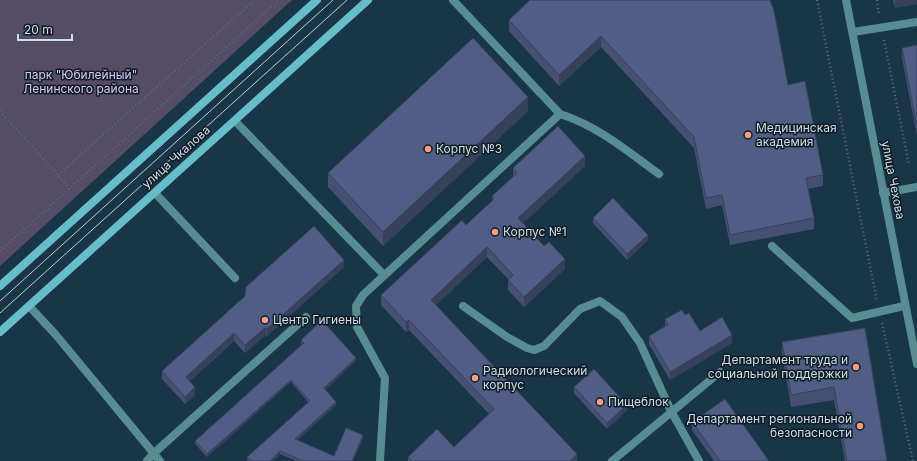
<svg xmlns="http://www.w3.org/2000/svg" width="917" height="461" font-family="Inter,sans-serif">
<rect width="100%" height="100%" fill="#193648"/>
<path fill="#554c65" d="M0,0h292l-292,266z"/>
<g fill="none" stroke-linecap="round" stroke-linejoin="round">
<g stroke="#546d7c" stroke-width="2.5" stroke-dasharray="1 3" stroke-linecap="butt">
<path d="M817,0l60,301"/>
<path d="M877,0l2,15"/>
<path d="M884,40l25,125"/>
<path d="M0,111l70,78"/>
<path d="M58,175l197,-175"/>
<path d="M0,251l279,-251"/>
<path d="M882,323l31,138"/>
</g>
<g stroke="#588c93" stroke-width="8">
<path d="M453,0l107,114"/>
<path d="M853,32l64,-10"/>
<path d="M235,121l149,154"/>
<path d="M155,193l80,85"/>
<path d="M772,246l80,72 52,-12"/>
<path d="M29,306l27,29 104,126"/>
<path d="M463,306l44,31 20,11 7,2 10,-4 36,-37 20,-8 22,16 18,26 31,68 28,50"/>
<path d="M147,461l7,-8 152,-136"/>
<path d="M380,461l5,-83 -28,-51 -1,-21 7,-11 197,-181c38,12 67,37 99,60"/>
<path d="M612,461l108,-89"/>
</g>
<path stroke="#588c93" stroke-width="8" d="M883,193l34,-6"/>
<path stroke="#588c93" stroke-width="8" d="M846,0l71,364"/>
<g stroke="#67bec9" stroke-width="8">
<path d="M0,286l317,-286"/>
<path d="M0,332l368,-332"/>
</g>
<g stroke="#bbcdd9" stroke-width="1">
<path d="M0,301l333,-301"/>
<path d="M0,313l347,-313"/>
</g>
</g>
<g fill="#455072">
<path d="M530,0l258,85 35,90v11l-15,3 6,29v11l-84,16 -8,-40 -16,4 -12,-61 -93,-101 -42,39 -50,-55v-11z"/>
<path d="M893,0h24v4l-22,4z"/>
<path d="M917,45v91l-15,-78v-10z"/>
<path d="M528,111l-145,135 -55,-59v-14z"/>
<path d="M585,166l-62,57 42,46 -41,38 -16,-17v-11l-21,-22 -51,48 141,156h-169v-4l46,-10 35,-33 -80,-84 -3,2 -25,-27v-10l85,-70 26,-24v-5l21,-19v-9z"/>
<path d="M593,218l55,22 -21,20 -34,-37z"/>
<path d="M344,267l-77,69 -1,-1 -21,18 -11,-12 -44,40 5,14 -10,9 -23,-25v-8z"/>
<path d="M685,315l15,16 32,12 -62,37 -21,-36v-8l16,-10v-7z"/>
<path d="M865,328l22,133h-42l-11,-61 -43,7 -9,-53v-12z"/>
<path d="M301,340l55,20 -31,30 11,15 -39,35 37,16 29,-18 -10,23h-57l-16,-7 -7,7h-25l-1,-1v-3l61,-55 -17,-20 -84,75 -12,-13v-3l107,-97 -1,-1z"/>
<path d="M574,387l53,23 -20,19 -33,-36z"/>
<path d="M692,422l77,39h-55l-22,-31z"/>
</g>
<g fill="#38415c">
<path d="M898,0h19v4l-22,4v-7z"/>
<path d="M601,36v11l-42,39v-11z"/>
<path d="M528,97v14l-145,135v-14z"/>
<path d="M585,156v10l-67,62v-10z"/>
<path d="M648,235v5l-21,20v-6z"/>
<path d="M487,247v10l-56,53v-10z"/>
<path d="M565,259v10l-41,38v-10z"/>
<path d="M344,260v7l-77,69v-7z"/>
<path d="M409,320v10l-3,2v-10z"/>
<path d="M266,327v8l-21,18v-8z"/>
<path d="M234,333v8l-48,43v-7z"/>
<path d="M732,335v8l-62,37v-8z"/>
<path d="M356,358v2l-32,31v-3z"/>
<path d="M291,380v2l-84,75v-3z"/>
<path d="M195,387v8l-10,9v-7z"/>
<path d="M336,402v3l-41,36v-2z"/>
<path d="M627,405v5l-20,19v-6z"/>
<path d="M363,435v3l-10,23h-1z"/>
<path d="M280,451v3l-7,7h-3z"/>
<path d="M577,454v7h-7z"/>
</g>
<g fill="#505d84" stroke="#38415c">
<path d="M530,0h240l4,11 14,74 17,-4 18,94 -17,3 8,40 -84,17 -8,-40 -16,3 -12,-61 -93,-101 -42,39 -50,-55z"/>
<path d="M473,38l55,59 -145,135 -55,-59z"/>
<path d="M917,45v82l-15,-79z"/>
<path d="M558,126l27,30 -67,62 26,28 5,-4 16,17 -41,38 -16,-17 5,-5 -26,-28 -56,53 146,154 -7,7h-158l-4,-4 29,-28 17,18 40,-38 -85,-89 -3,2 -25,-27 81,-75 4,5 28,-26 -2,-3 25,-23 -4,-5z"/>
<path d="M613,198l35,37 -21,19 -34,-36z"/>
<path d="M314,226l30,34 -77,69 -1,-2 -21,18 -11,-12 -48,44 9,10 -10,10 -23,-26 83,-75 1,-9z"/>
<path d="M682,310l3,5 4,-2 11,18 22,-14 10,18 -62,37 -21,-36 19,-11 -3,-6z"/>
<path d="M322,320l34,38 -32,30 12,14 -41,37 39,17 12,-28 17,7 -11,26h-49l-23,-10 -10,10h-19l-4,-4 63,-56 -19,-21 -84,74 -12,-13 109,-98 -3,-3z"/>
<path d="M865,328l22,133h-40l-13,-74 -43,8 -9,-53z"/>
<path d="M594,369l33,36 -20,18 -33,-36z"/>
<path d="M725,399l44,62h-49l-28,-39z"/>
</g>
<g fill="#f49e87" stroke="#101c24" stroke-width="1.5">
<circle cx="748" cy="135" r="4"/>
<circle cx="428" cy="149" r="4"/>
<circle cx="495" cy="232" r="4"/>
<circle cx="265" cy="320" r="4"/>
<circle cx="856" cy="367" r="4"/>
<circle cx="475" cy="378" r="4"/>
<circle cx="600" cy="402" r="4"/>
<circle cx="860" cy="426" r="4"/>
</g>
<g text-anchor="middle" stroke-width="3" stroke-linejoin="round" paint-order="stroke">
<g font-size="12" fill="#dbc8fe" stroke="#101c24">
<text x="81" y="79">парк "Юбилейный"<tspan x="81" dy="14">Ленинского района</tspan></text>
</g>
<g font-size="12" fill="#cedfea" stroke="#101c24" text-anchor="start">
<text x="756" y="132">Медицинская<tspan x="756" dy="14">академия</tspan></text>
<text x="436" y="153">Корпус №3</text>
<text x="503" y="236">Корпус №1</text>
<text x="273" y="324">Центр Гигиены</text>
<text x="848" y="364" text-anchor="end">Департамент труда и<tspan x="848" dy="14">социальной поддержки</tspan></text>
<text x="483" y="375">Радиологический<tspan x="483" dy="14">корпус</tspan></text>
<text x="608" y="406">Пищеблок</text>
<text x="852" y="423" text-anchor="end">Департамент региональной<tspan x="852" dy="14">безопасности</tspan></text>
</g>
<g font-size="12" fill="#cedfea" stroke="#101c24">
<text transform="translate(176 157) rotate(-42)" y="4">улица Чкалова</text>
<text transform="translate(893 180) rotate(79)" y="4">улица Чехова</text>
</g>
</g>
<path d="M18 34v6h54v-6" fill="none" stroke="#cedfea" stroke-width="2"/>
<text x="24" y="34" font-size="12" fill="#cedfea" stroke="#101c24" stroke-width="3" paint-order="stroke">20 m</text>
</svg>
